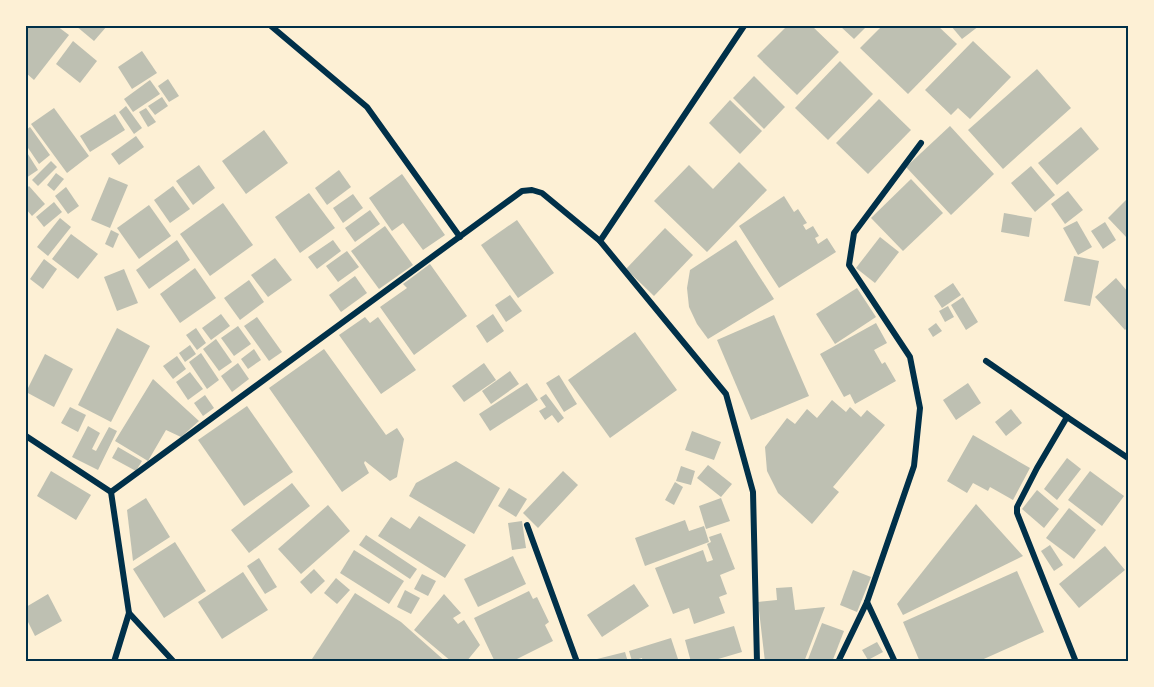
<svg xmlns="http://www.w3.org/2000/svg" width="1154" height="687" font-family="'Noto Sans',sans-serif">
<rect width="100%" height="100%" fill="#fdf0d5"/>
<g fill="#bec0b2">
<path d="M27,26h30l12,9 -35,45 -8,-7v-45z"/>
<path d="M76,26h31l-13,15z"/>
<path d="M787,26h25l27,26 -42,43 -40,-39z"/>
<path d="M840,26h27l-13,13z"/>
<path d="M882,26h56l19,18 -49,50 -48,-46z"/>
<path d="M951,26h28l-17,13z"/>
<path d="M73,41l24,20 -17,22 -24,-19z"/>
<path d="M973,41l38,36 -41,42 -12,-11 -7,7 -26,-25z"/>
<path d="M142,51l15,22 -25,16 -14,-22z"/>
<path d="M840,61l33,33 -45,46 -33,-32z"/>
<path d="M1037,69l34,39 -68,61 -35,-39z"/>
<path d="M754,76l31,31 -21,22 -31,-31z"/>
<path d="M168,79l11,17 -10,6 -11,-16z"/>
<path d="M150,80l10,14 -27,18 -9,-13z"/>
<path d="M162,97l6,9 -13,9 -7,-9z"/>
<path d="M879,99l32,31 -43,44 -32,-31z"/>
<path d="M730,100l32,31 -22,23 -31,-31z"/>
<path d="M126,106l16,22 -8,6 -15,-22z"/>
<path d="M54,108l35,48 -22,17 -36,-49z"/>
<path d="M146,108l10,14 -8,5 -9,-15z"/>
<path d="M115,114l10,16 -35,22 -10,-16z"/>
<path d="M950,126l44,48 -43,41 -45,-48z"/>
<path d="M30,127l20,28 -11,9 -13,-19v-15z"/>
<path d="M1081,127l18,22 -42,36 -19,-22z"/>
<path d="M264,130l24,33 -42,31 -24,-33z"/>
<path d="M136,136l8,11 -25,18 -8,-11z"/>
<path d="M26,151l12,19 -12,8z"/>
<path d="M51,161l6,6 -19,19 -6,-6z"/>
<path d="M739,162l28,28 -60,62 -53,-51 35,-36 24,24z"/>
<path d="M199,165l16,23 -22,17 -17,-24z"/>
<path d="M1031,166l24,29 -20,17 -24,-29z"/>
<path d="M339,170l12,17 -24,18 -12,-17z"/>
<path d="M56,173l8,6 -10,12 -7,-6z"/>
<path d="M402,174l43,61 -22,15 -20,-27 -11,8 -23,-33z"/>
<path d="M109,177l19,8 -18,43 -19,-8z"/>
<path d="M911,179l32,34 -40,38 -32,-33z"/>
<path d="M29,186l16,18 -13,12 -6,-7v-20z"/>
<path d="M173,186l17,23 -20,14 -16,-23z"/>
<path d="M66,187l13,19 -11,8 -13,-18z"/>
<path d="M1068,191l15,19 -18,14 -14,-20z"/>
<path d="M309,193l26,35 -35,25 -25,-36z"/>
<path d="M353,194l10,14 -20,15 -10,-15z"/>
<path d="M784,196l10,16 4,-3 9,14 -4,2 3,5 7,-4 6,10 -4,2 3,6 9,-6 9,14 -57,36 -40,-62z"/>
<path d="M1128,198v41l-20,-21z"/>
<path d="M54,202l8,10 -18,15 -8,-10z"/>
<path d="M223,203l30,42 -43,31 -30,-42z"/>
<path d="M149,205l22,31 -32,23 -22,-31z"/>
<path d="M370,210l10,14 -25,18 -10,-14z"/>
<path d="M1004,213l28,5 -3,19 -28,-5z"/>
<path d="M60,218l11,9 -23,29 -11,-9z"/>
<path d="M517,220l37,53 -36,25 -37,-53z"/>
<path d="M1077,221l15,26 -14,8 -15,-27z"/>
<path d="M1105,222l11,18 -13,9 -12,-18z"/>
<path d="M385,226l28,39 -34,24 -28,-38z"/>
<path d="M665,228l28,27 -39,41 -28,-27z"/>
<path d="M111,230l8,4 -6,14 -8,-4z"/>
<path d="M71,234l27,20 -20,25 -26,-20z"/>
<path d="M880,237l19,15 -24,31 -19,-15z"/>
<path d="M177,240l13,20 -41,29 -13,-19z"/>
<path d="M333,240l8,11 -24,18 -9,-12z"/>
<path d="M736,240l38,59 -66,40 -11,-15 -8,-17 -2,-19 3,-18z"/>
<path d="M347,251l12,16 -21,15 -12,-16z"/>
<path d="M1074,256l25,5 -9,45 -26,-5z"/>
<path d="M275,258l17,22 -24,17 -17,-22z"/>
<path d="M44,259l13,10 -14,20 -13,-10z"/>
<path d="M430,264l37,52 -53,39 -34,-48 27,-19 -4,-4z"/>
<path d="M195,268l21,30 -36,25 -20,-29z"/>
<path d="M124,269l14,34 -21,8 -13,-34z"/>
<path d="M355,276l12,17 -26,19 -12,-17z"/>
<path d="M1116,278l12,14v35l-3,3 -30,-33z"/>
<path d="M249,280l15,22 -24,18 -16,-22z"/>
<path d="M953,283l8,12 -19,13 -8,-12z"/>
<path d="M857,288l19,29 -41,27 -19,-30z"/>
<path d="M510,295l12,16 -16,11 -11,-17z"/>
<path d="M963,297l15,25 -12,8 -15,-25z"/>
<path d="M948,306l6,11 -9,5 -6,-11z"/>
<path d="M221,314l9,12 -19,14 -9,-12z"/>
<path d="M493,314l11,17 -17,12 -11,-17z"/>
<path d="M774,315l35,81 -58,24 -34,-80z"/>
<path d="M257,317l25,35 -13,9 -25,-35z"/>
<path d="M365,317l5,6 8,-6 38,53 -35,24 -42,-59z"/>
<path d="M876,323l11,20 -13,7 8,14 3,-2 11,19 -41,23 -5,-10 -6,3 -24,-43z"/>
<path d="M936,323l6,8 -9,6 -5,-8z"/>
<path d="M238,326l13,18 -17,12 -13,-18z"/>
<path d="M117,328l33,18 -39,76 -33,-17z"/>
<path d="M196,328l10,15 -9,7 -11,-15z"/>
<path d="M635,332l42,58 -67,48 -42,-58z"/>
<path d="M216,339l16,23 -13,9 -16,-22z"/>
<path d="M190,345l6,9 -11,8 -6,-9z"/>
<path d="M254,349l7,11 -13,9 -7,-10z"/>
<path d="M324,349l62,86 11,-7 7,11 -7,38 -7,4 -25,-20 -1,2 5,10 -27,19 -73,-104z"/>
<path d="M201,353l18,27 -12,9 -18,-27z"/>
<path d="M45,354l28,15 -19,38 -28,-15z"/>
<path d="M177,356l9,13 -13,10 -10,-13z"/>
<path d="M238,363l11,16 -17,13 -11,-16z"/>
<path d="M484,363l12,17 -32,22 -12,-16z"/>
<path d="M510,371l9,13 -28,20 -9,-13z"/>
<path d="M190,372l13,17 -15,11 -12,-18z"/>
<path d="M559,375l18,29 -13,8 -18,-29z"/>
<path d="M153,379l46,42 -18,16 -15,-7 -18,31 -33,-20z"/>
<path d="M527,383l11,17 -48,31 -11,-17z"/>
<path d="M968,383l13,20 -25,17 -13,-20z"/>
<path d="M546,394l18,24 -6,5 -6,-8 -7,5 -6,-9 7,-4 -6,-9z"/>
<path d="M205,395l9,13 -11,8 -9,-13z"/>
<path d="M832,400l14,12 4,-5 11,10 6,-7 18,15 -52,62 6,5 -27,32 -34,-31 -11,-22 -2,-24 22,-29 8,6 12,-15 10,9z"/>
<path d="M247,406l46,66 -49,34 -46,-66z"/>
<path d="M70,407l16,8 -8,17 -17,-9z"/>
<path d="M1011,409l11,14 -16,13 -11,-14z"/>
<path d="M88,426l12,7 -8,16 4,2 13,-24 8,4 -19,39 -26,-13z"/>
<path d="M692,431l29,11 -7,18 -29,-10z"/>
<path d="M973,435l57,33 -17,32 -23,-13 -2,4 -15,-8 -6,10 -20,-12z"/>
<path d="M118,447l24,14 -6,10 -24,-13z"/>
<path d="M1067,458l14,11 -24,31 -13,-11z"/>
<path d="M456,461l44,27 -26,46 -65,-38 7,-13z"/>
<path d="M708,465l24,19 -11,13 -24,-19z"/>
<path d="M681,466l14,5 -4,14 -15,-4z"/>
<path d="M51,471l40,24 -15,25 -39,-24z"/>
<path d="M563,471l15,14 -40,43 -15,-15z"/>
<path d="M1090,471l34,25 -22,30 -34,-26z"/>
<path d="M675,482l8,5 -9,18 -9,-5z"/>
<path d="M292,483l18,23 -61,47 -18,-23z"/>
<path d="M509,488l18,11 -11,18 -18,-11z"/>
<path d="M1037,490l22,19 -15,19 -22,-19z"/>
<path d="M146,498l24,39 -37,24 -6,-51z"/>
<path d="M721,498l9,23 -24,8 -7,-23z"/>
<path d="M976,504l47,52 -120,59 -6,-11z"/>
<path d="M328,505l22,26 -49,43 -23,-25z"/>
<path d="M1069,508l27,22 -22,29 -28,-21z"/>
<path d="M419,516l47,29 -21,33 -67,-42 13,-19 19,12z"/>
<path d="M685,520l4,11 15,-5 5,16 -64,24 -10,-28z"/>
<path d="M522,521l4,27 -14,2 -4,-27z"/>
<path d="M721,533l14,36 -15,6 7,19 -8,3 6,16 -31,11 -5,-16 -16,6 -18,-46 48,-18 4,12 6,-2 -6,-16 4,-2 -2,-5z"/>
<path d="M366,535l51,34 -7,10 -51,-34z"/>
<path d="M175,542l31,49 -42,27 -31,-49z"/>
<path d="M1050,545l13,20 -9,6 -13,-20z"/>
<path d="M1105,546l20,24 -46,38 -20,-24z"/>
<path d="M354,550l50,31 -15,23 -49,-31z"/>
<path d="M513,556l13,28 -48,23 -14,-28z"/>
<path d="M259,558l18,29 -12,7 -18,-28z"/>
<path d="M314,569l11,12 -14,13 -11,-12z"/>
<path d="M853,570l18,7 -14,35 -17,-7z"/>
<path d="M1017,571l27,61 -67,30h-57l-17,-40z"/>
<path d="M243,572l25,38 -46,29 -24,-37z"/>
<path d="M422,574l14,7 -8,15 -14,-7z"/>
<path d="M336,578l14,12 -13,14 -13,-11z"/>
<path d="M634,584l15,22 -47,31 -15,-22z"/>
<path d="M792,587l3,23 30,-3 -21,55h-39l-7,-60 19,-2 -1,-12z"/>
<path d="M405,590l15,8 -9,16 -14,-7z"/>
<path d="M529,591l4,8 4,-2 12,25 -4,3 8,16 -42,21h-16l-21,-44z"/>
<path d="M355,593l46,29 45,40h-130l-4,-3z"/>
<path d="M48,594l14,27 -27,15 -9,-18v-11z"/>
<path d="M444,594l17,19 -8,5 5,6 6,-4 16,25 -14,17h-14l-38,-32z"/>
<path d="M822,623l22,8 -12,31h-25z"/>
<path d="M734,626l8,26 -34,10h-17l-6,-22z"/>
<path d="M671,638l8,24h-36l-1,-4 -10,3 -3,-10z"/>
<path d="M877,642l6,10 -15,8 -6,-10z"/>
<path d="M625,652l3,10h-39v-1z"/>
</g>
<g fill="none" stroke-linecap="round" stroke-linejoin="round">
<g stroke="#003049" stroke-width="6">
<path d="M271,26l96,81 93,130"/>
<path d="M744,26l-144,215 126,153 27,98 4,170"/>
<path d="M986,361l81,56 -30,51 -20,39v6l59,149"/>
<path d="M1067,417l61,41"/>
<path d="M26,436l85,56 18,121 45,49"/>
<path d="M111,492l411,-301 10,-1 10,3 58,48"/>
<path d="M527,525l50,137"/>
<path d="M867,602l28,60"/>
<path d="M114,662l15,-49"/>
<path d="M838,662l29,-60 47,-136 6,-58 -10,-51 -61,-92 5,-32 67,-90"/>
</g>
</g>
<rect width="1154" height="687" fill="none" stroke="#fdf0d5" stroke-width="54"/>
<rect x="27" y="27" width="1100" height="633" fill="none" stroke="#003049" stroke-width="2"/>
</svg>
